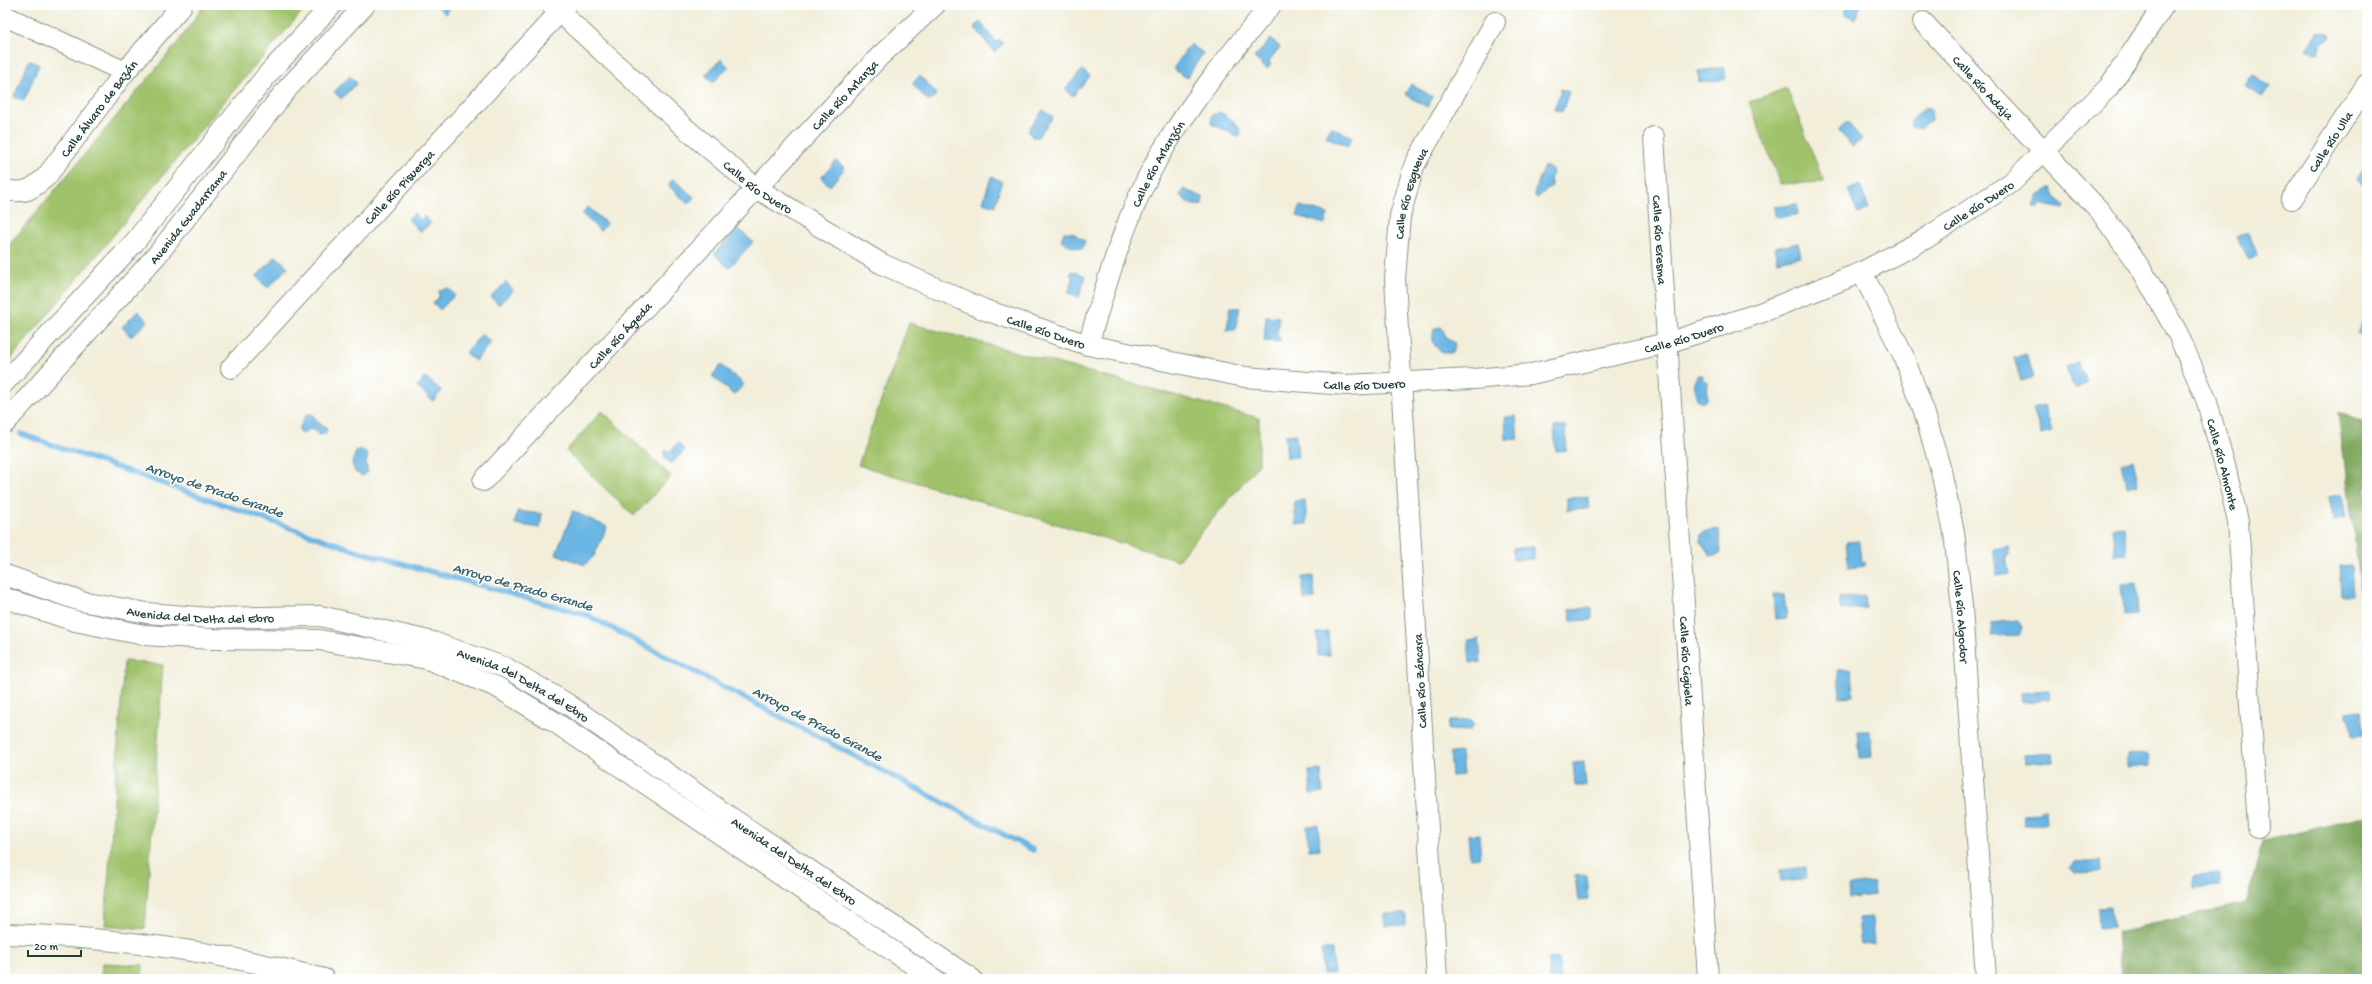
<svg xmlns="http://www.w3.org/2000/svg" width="2372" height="984" font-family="'Gochi Hand',sans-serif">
<rect width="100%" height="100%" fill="#fff"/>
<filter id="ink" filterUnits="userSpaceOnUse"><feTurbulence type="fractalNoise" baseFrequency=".025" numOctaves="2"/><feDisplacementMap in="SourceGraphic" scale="8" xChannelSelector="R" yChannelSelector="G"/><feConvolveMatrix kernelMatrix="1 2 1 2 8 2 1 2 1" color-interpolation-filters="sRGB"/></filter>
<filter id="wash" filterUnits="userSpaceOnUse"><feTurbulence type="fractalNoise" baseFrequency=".012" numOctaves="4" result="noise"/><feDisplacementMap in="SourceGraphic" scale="16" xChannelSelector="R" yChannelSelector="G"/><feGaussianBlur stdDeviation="0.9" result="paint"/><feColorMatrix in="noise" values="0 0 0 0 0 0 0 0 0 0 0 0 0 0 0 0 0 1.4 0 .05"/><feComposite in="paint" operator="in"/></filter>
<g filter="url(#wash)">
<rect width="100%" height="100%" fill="#f2eeda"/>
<g fill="#a0c26b" stroke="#608050">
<path d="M204,5h104l-79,91 -224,270v-116l175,-210z"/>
<path d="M1787,88l37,94 -44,2 -31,-82z"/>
<path d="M909,323l350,95v46l-81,96 -320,-95z"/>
<path d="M602,411l69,65 -37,40 -68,-65z"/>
<path d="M124,661l39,4 -18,264 -40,-4z"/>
<path d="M102,963l41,2 -1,14h-41z"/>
</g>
<g fill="#80a85f" stroke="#50724a">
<path d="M2338,412l29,12v239l-4,-59z"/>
<path d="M2367,816v152l-6,11h-240l-4,-47 129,-29 17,-62z"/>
</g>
<g fill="#6bb6e4" stroke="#457a8c">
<path d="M436,5h10l4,3 -5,6z"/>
<path d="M1848,5h14l-3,4 -1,6 -4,4 -10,-6z"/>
<path d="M980,22l16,20 4,-2 3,4 -9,8 -20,-25z"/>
<path d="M2318,32l10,1 2,4 -9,8 -3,9 -11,-4z"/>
<path d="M1271,39l9,8 -11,14 2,4 -4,4 -13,-11z"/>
<path d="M1190,44l13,9 -16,25 -14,-9z"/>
<path d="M721,59l8,8 -16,16 -8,-8z"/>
<path d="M29,60l10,5 -15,36 -10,-4z"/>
<path d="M1724,67l2,12 -27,4 -1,-12z"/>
<path d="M1082,70l8,6 -17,20 -8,-7z"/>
<path d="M2252,74l18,12 -8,11 -18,-12z"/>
<path d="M350,76l7,7 -16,16 -7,-7z"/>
<path d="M920,76l17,18 -8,8 -17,-19z"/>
<path d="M1411,84l22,13 -6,10 -22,-13z"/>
<path d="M1561,89l8,3 -7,20 -8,-3z"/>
<path d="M1925,107l5,1 2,4 -2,4 2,3 -12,10 -9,-2v-6z"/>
<path d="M1043,110l10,7 -15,20h-6l-4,-7z"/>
<path d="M1220,112c8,4 22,14 21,23l-6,2 -3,-4 -21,-9 1,-9z"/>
<path d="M1847,122l15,17 -9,8 -15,-17z"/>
<path d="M1331,127l21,10 -4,9 -22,-9z"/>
<path d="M836,161l9,7 -15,18 -9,-8z"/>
<path d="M1544,166l8,3 1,4 -3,6 2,7 -15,12 -3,-4z"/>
<path d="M2361,171l6,5v11l-11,-8z"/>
<path d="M991,177l11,4 -7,25 -12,-4z"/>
<path d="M673,179l21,18 -6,7 -20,-19z"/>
<path d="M1860,185l9,24 -11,5 -10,-24z"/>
<path d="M1183,189l20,8 -1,8c-10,2 -16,-3 -22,-10z"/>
<path d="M2048,189h4l3,8 10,8 -1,4 -15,-3 -6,-3 -4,4h-5l3,-10z"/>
<path d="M1797,204l1,11 -23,2 -1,-10z"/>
<path d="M1300,206l28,8 -3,10 -28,-8z"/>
<path d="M588,207l19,17 -7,7 -18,-17z"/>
<path d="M414,213l6,7 4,-4 7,7 -11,9 -12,-13z"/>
<path d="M738,228l15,14 -24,26 -15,-14z"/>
<path d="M1064,232l9,1 12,8 -3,8 -12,-3 -9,-6z"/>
<path d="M2247,232l11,23 -10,5 -12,-23z"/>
<path d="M1798,243l3,13 -24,5 -3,-13z"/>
<path d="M276,256l12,11 -20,21 -12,-11z"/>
<path d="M1073,271l13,5 -7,21 -11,-4 5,-14 -3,-5z"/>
<path d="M506,282l7,8 -14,15 -8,-8z"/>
<path d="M448,288l7,7 -15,15 -7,-7 6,-6v-6z"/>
<path d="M1230,307l10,1 -5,22 -8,1z"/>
<path d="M138,311l10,10 -17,16 -9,-10z"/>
<path d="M2367,312v23l-1,2 -9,-4z"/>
<path d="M1266,316l13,1 -2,18 4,4 -2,3 -15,-1z"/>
<path d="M1439,327l3,1 5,11 7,3 1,3 -3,8h-8c-11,-6 -13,-12 -10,-24z"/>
<path d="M482,334l9,9 -16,18 -10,-8z"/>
<path d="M2026,354l8,23 -13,4 -7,-23z"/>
<path d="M2078,362l9,21 -12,6 -9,-22z"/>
<path d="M721,365l23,19 -10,11 -22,-19z"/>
<path d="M1698,375h4l2,6 4,1 -1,18 -5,2 -5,-3c-2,-7 -5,-18 1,-24z"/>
<path d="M425,377l17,14 -9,10 -16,-14z"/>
<path d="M2044,405l8,27 -11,3 -8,-27z"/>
<path d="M307,414h5l7,9 8,5 -2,6 -7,1 -4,-5 -5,-1 -4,4h-5l-1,-5z"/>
<path d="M1516,416l2,23 -12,1 -1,-23z"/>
<path d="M1565,426l2,24 -11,1 -2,-24z"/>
<path d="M1296,434l2,23 -11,1 -2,-23z"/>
<path d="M678,443l7,7 -14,14 -7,-7v-5l3,-2 2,2z"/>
<path d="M362,449l6,6 -2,9 2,8 -6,4 -7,-4 -3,-9 4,-11z"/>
<path d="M2133,460l6,24 -12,3 -6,-24z"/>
<path d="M2342,494l4,24 -12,3 -5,-24z"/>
<path d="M1588,497l1,12 -22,1v-12z"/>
<path d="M1305,500l2,24 -11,1 -2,-24z"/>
<path d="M517,511l25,3 -2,14 -25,-4z"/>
<path d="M573,511l34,16 -13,29 -9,9 -29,-11z"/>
<path d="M2124,527l3,27 -12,1 -3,-27z"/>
<path d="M1719,529l2,24 -10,3 -11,-15 1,-7 5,-3z"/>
<path d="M1859,541l2,21 4,-1v5l-16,2 -3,-26z"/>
<path d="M1534,547v12l-21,1v-12z"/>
<path d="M2009,547l1,8 -3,1 3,18 -13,2 -4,-27z"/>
<path d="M2351,565l2,30h-12l-2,-29z"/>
<path d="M1313,576l2,23 -11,1 -2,-23z"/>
<path d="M2136,583l2,31 -14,1 -2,-31z"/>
<path d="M1773,595h11l3,23 -12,1z"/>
<path d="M1865,596l1,12 -25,2 -2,-12z"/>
<path d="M1592,608v12l-21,1 -1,-12z"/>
<path d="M2018,620l4,7 -3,8 -27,1 -1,-13z"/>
<path d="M1328,632l2,23 -12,1 -1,-23z"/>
<path d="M1479,639l2,23 -11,1 -2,-23z"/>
<path d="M1838,670h13l2,26 -13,1z"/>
<path d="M2049,691l1,9 -29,2 -1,-9z"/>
<path d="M2362,710l2,25 -12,1 -2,-18 -3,-2v-4z"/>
<path d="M1471,720l3,5 -4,6 -22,-1 1,-9z"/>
<path d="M1857,731h13l2,26 -13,1z"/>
<path d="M1461,752l2,23 -11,1 -2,-23z"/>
<path d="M2053,753v9l-28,2 -1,-9z"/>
<path d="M2148,754l1,12 -22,2v-13z"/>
<path d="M1584,762l2,24h-11l-2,-23z"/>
<path d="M1321,770l2,23 -12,1 -2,-23z"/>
<path d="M2046,809l1,15 -23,1 -1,-11 19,-1 -1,-3z"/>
<path d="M1318,825l2,24 -11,1 -2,-24z"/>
<path d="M1479,834l2,23 -11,1 -2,-23z"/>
<path d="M2100,860l1,12 -25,1 -5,-5 4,-6z"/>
<path d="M1806,867l1,12 -26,3 -1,-12z"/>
<path d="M2220,873l1,13 -26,2v-13z"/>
<path d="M1587,875l2,24 -11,1 -3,-24z"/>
<path d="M1874,883l1,12 -26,3 -1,-12z"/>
<path d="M2111,906l2,22 -14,1 -1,-22z"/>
<path d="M1384,914h22v11l-21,1z"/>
<path d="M1872,918l2,26 -13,1 -3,-26z"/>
<path d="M1321,950h11l2,23 -11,1z"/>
<path d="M1559,958l2,21h-12l-1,-20z"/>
</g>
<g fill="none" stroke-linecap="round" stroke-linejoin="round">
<path stroke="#6bb6e4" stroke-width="5.5" d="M21,434l336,117 230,64 446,235"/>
</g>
</g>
<g filter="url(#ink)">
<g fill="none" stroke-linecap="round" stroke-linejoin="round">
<defs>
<g id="street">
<path id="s1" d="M552,5l133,123 71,60 126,76 103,46 103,35 157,32 100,8 128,-6 58,-5 136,-31 93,-30 102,-41 63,-33 86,-56 97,-95 56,-83"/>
<path d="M5,16l120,56"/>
<path id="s2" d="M1923,22l177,189 43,61 35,62 28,65 19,67 13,55 20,306"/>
<path id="s3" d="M1654,137l54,842"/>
<path id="s4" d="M5,190c21,4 26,0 41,-13l79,-105 57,-67"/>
<path id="s5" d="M2292,199l75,-115"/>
<path id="s6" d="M1862,272l41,83 21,56 17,60 13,61 8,75 24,372"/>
<path id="s7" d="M1088,345c19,-63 37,-129 70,-187 32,-55 72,-104 113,-153"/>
<path id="s8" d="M231,368l335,-363"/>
<path d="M5,382l128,-138 134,-169 65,-70"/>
<path id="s9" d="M5,423l152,-168 130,-166 78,-84"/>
<path id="s10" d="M483,481l396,-424 56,-52"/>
<path id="s11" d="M5,575l76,26 66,12 63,5 110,-2 113,26 73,26 60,35 158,110 248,166"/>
<path d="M5,598l70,23 69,14 68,4 107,1 108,19 70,28 56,34 381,258"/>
<path d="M5,934c108,3 214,17 319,45"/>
<path id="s12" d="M1437,979l-42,-700 5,-63 14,-50 81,-144"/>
</g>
</defs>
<use href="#street" stroke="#889687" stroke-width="22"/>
<use href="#street" stroke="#fff" stroke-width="20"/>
</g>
</g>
<g text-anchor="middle" stroke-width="3" stroke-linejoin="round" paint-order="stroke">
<g font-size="13" fill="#1f3d34" stroke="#fff">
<text dy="5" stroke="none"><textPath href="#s2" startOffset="89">Calle Río Adaja</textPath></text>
<text dy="5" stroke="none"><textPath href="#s10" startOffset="529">Calle Río Arlanza</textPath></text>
<text dy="5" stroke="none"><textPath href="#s4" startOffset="132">Calle Álvaro de Bazán</textPath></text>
<text dy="5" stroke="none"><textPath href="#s5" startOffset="69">Calle Río Ulla</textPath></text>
<text dy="5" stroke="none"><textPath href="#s7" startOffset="195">Calle Río Arlanzón</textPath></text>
<text dy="5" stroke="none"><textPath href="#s1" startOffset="275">Calle Río Duero</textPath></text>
<text dy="5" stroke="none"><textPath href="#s8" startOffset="247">Calle Río Pisuerga</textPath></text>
<text dy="5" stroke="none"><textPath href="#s12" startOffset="789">Calle Río Esgueva</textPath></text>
<text dy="5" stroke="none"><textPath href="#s1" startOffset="1571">Calle Río Duero</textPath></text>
<text dy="5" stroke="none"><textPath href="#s9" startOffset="276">Avenida Guadarrama</textPath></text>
<text dy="5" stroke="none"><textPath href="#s3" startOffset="103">Calle Río Eresma</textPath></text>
<text dy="5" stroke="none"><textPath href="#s1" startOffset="599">Calle Río Duero</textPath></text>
<text dy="5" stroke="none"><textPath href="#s10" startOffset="200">Calle Río Ágeda</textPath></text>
<text dy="5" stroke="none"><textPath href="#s1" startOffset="1247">Calle Río Duero</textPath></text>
<text dy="5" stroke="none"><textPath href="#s1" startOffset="923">Calle Río Duero</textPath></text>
<text dy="5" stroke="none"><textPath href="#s2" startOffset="543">Calle Río Almonte</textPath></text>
<text dy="5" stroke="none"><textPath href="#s11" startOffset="201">Avenida del Delta del Ebro</textPath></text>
<text dy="5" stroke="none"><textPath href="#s6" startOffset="362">Calle Río Algodor</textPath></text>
<text dy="5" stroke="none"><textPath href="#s3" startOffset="525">Calle Río Cigüela</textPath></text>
<text transform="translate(1419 681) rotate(-93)" y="5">Calle Río Záncara</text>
<text dy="5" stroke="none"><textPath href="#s11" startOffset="537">Avenida del Delta del Ebro</textPath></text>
<text dy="5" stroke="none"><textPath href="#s11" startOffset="861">Avenida del Delta del Ebro</textPath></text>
</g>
<g font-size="14" font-style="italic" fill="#366169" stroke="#fff">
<text transform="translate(215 489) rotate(19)" y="5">Arroyo de Prado Grande</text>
<text transform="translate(523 586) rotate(16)" y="5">Arroyo de Prado Grande</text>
<text transform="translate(818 723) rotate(28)" y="5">Arroyo de Prado Grande</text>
</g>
</g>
<rect width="2372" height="984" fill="none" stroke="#fff" stroke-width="20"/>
<path d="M28 950v6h53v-6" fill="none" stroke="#1f3d34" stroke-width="2"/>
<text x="34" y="950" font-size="12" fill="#1f3d34" stroke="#ffffff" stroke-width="3" paint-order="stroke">20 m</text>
</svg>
